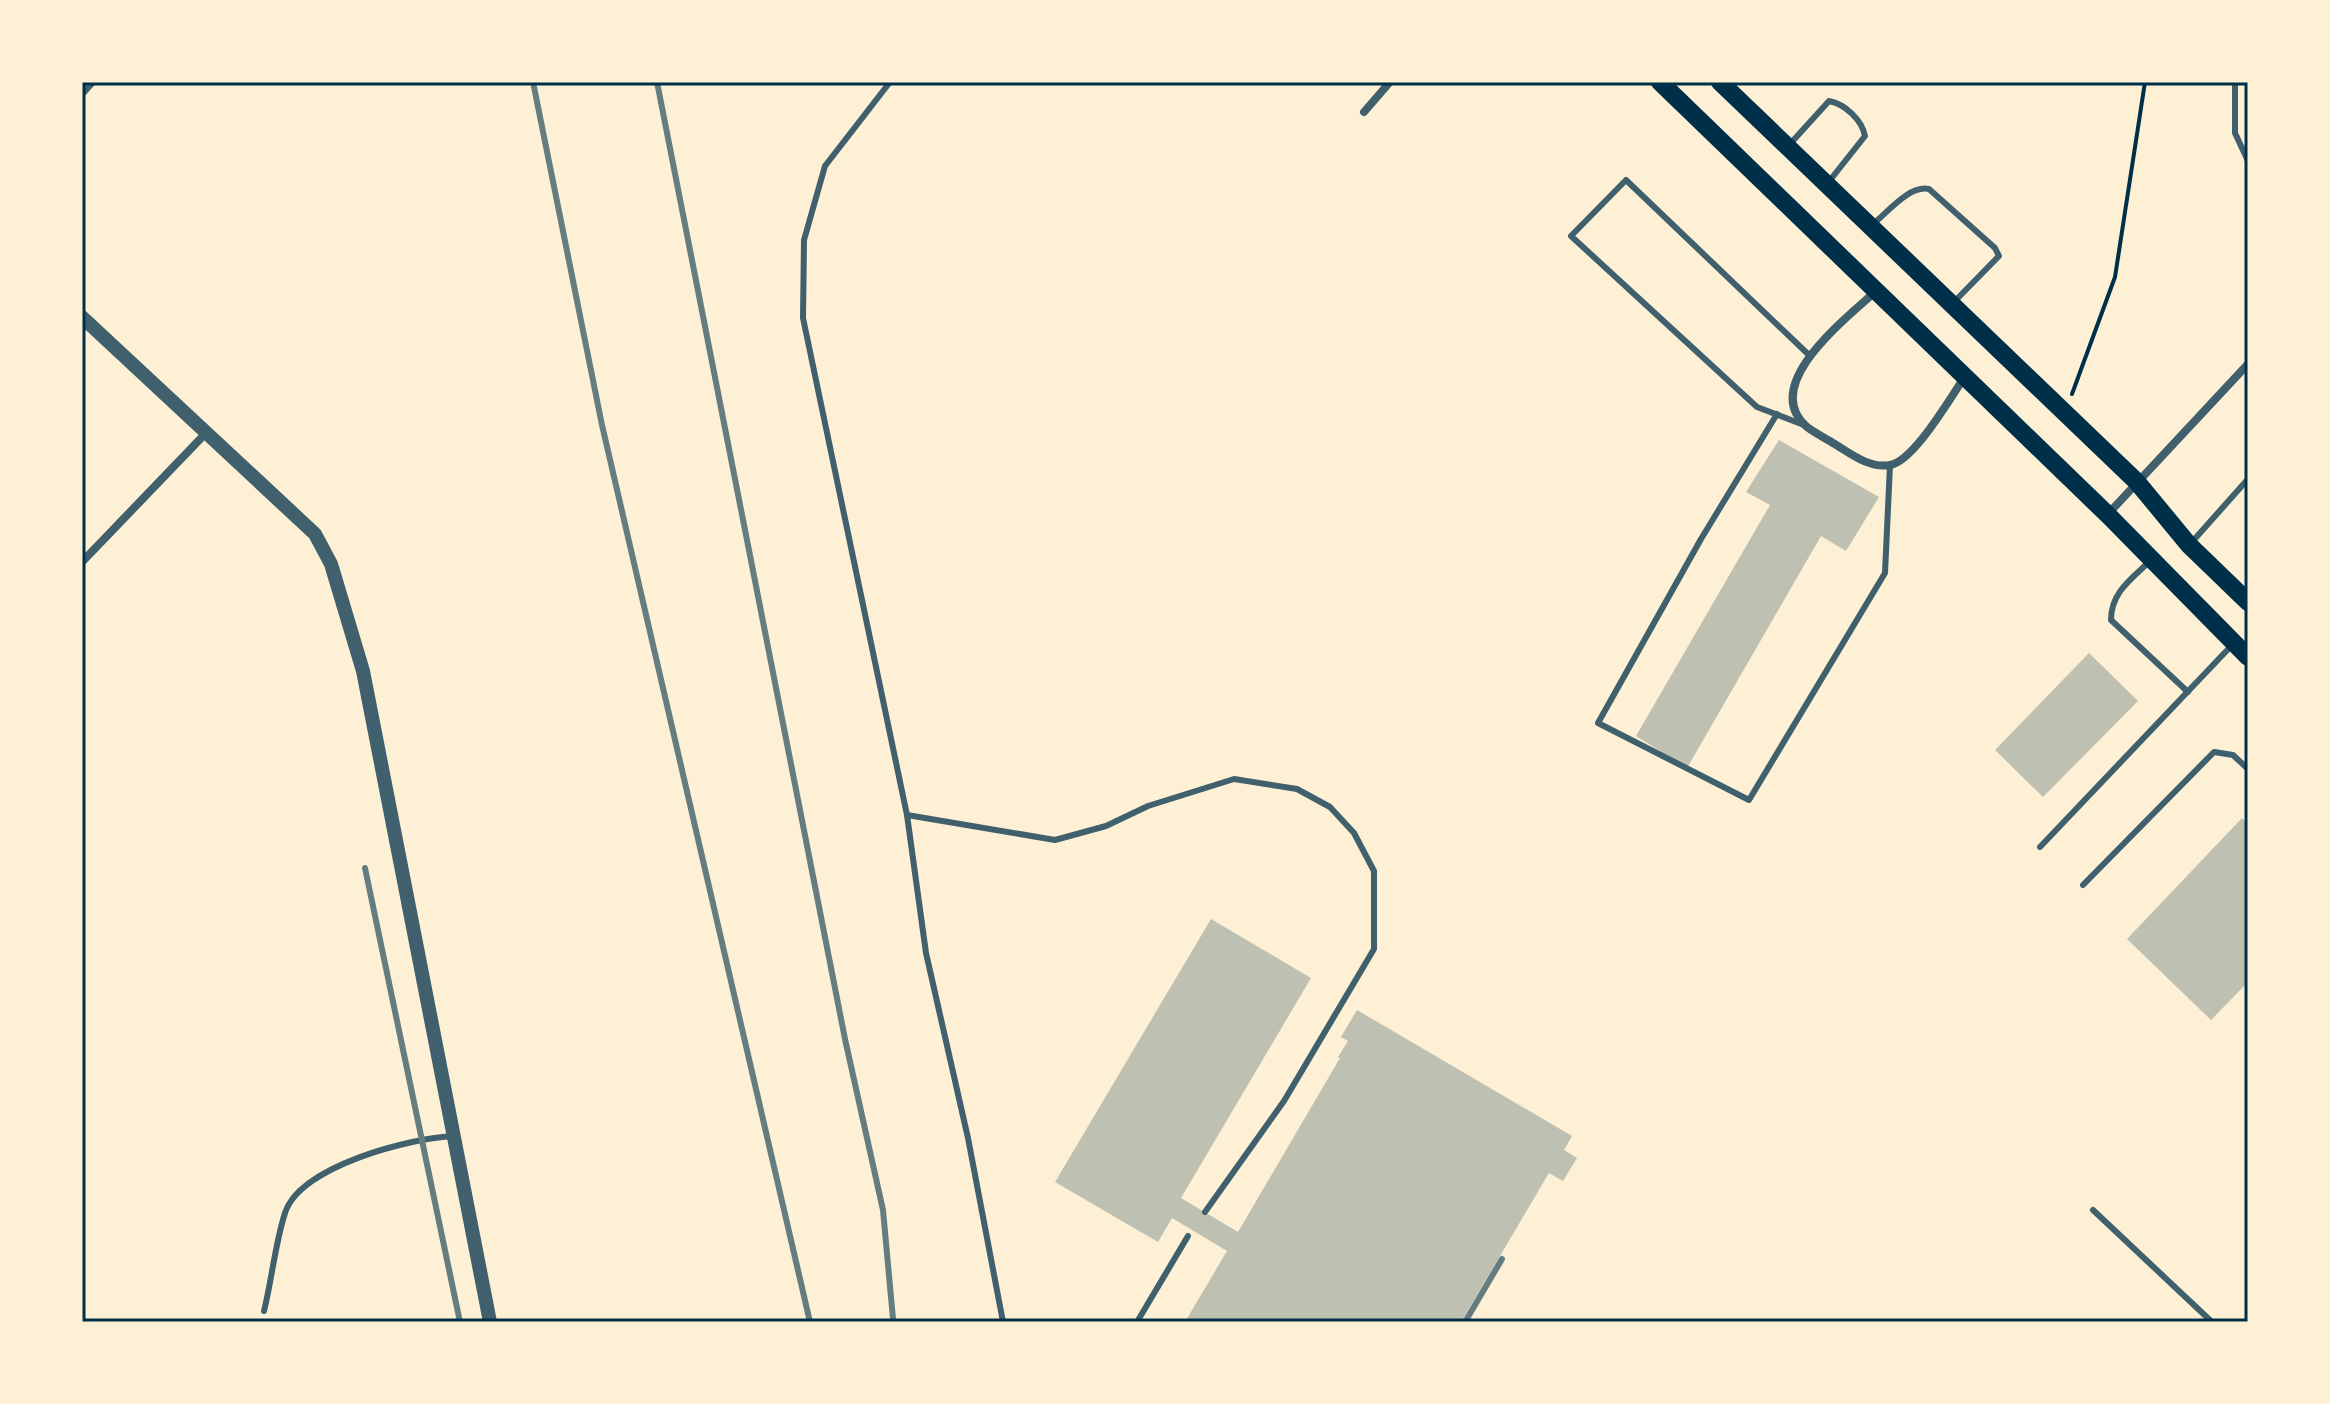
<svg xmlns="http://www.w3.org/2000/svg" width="2330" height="1404" font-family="Mulish,sans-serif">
<rect width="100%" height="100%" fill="#fdf0d5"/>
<g fill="#bec0b2">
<path d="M1779,440l100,57 -33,54 -25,-15 -134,232 -51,-32 134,-231 -24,-13z"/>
<path d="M2089,653l49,48 -95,96 -48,-47z"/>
<path d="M2242,818l6,6v158l-37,38 -84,-81z"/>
<path d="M1211,919l100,59 -130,220 57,34 102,-174 -2,-1 10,-16 -7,-4 16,-27 215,126 -8,14 13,8 -14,23 -14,-8 -88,149h-276l42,-71 -55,-33 -14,24 -103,-60z"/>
</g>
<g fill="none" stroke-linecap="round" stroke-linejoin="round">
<path stroke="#003049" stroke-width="4" d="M2072,394l43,-117 30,-195"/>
<g stroke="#3f606c" stroke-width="6">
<path d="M890,82l-65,84 -21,74 -1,78 104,497"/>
<path d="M2235,82v51l13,28"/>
<path d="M1790,144l39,-43c16,3 33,19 36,35l-38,48"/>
<path d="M1873,224c15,-12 36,-39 56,-35l66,59 4,8 -46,47"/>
<path d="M1777,414l-76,125 -103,184 151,77 136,-227 5,-108"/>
<path d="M1804,425l-47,-18 -186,-171 55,-56 184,176"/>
<path d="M2192,542l56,-63"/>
<path d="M2149,562c-19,18 -38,31 -38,58l77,72"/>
<path d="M2040,847l193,-203"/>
<path d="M2083,885l131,-133 19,3 15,14"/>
<path d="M2093,1210l119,112"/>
<path d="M264,1311c8,-32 11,-67 21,-98 15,-47 125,-75 169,-77"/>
<path d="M1003,1322l-35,-184 -42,-185 -19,-138 148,25 51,-14 42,-20 86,-27 63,10 33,18 24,26 20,38v78l-90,152 -79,111"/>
<path d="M1137,1322l51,-86"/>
</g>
<g stroke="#3f606c" stroke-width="8">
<path d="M82,93l10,-11"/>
<path d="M1364,112l26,-30"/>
<path d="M1876,291c-28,26 -118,94 -69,136 8,6 18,11 26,16 17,10 36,26 57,22 24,-4 60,-67 74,-87"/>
<path d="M2108,514l140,-150"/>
<path d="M82,562l123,-128"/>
</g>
<path stroke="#3f606c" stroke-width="14" d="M82,317l233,217 16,30 32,107 127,651"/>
<g stroke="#003049" stroke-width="18">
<path d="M1660,82l448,433 140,142"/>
<path d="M1720,82l417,400 52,63 59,57"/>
</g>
<g stroke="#657d81" stroke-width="6">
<path d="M533,82l69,343 208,897"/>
<path d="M657,82l188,957 38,171 10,109"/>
<path d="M365,868l95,454"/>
<path d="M1465,1322l37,-63"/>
</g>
</g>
<rect width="2330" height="1404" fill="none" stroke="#fdf0d5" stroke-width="168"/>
<rect x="84" y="84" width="2162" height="1236" fill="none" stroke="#003049" stroke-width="3"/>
</svg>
